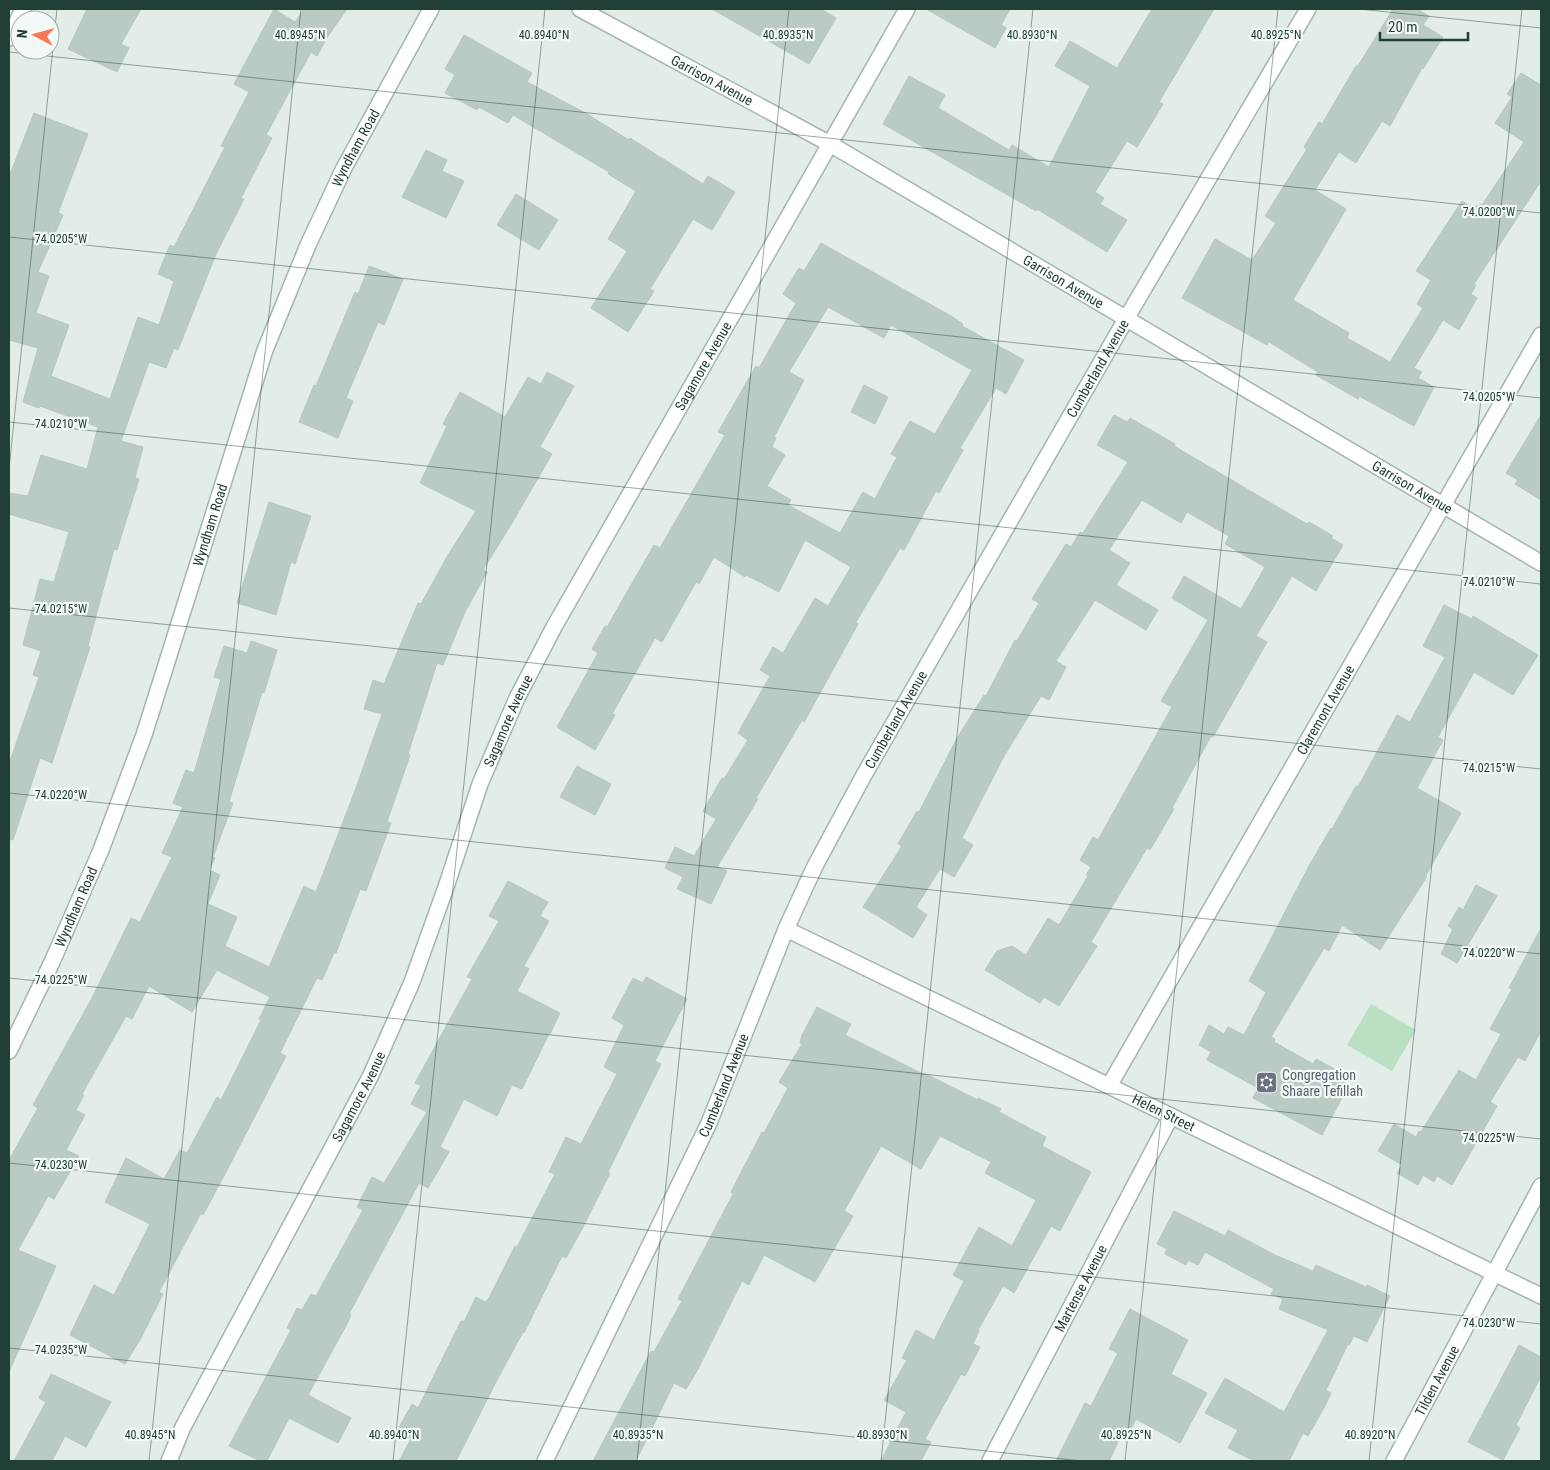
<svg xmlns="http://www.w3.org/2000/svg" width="1550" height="1470" font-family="'Roboto Condensed',sans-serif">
<rect width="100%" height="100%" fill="#e2ede8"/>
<path fill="#badfc2" d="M1371,1004l45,26 -24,41 -45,-26z"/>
<g fill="#bacbc3" stroke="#b4c7be" fill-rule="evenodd">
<path d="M87,9h54l-20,35 8,4 -12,24 -49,-23z"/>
<path d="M274,9l21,13 9,-13h43l-19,27 -11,20 -6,-4 -45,83 6,3 -31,60 3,1 -28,55 -38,96 -4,-2 -8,20 -17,-6 -28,79 22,6 -8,31 4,1 -22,71 -3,-1 -26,97 2,1 -38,116 -12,-5 -27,82 -4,-1v-75l30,-87 -6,-2 8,-24 -18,-6 17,-66 14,3 15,-50 -60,-18v-21l19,3 13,-41 46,14 11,-42 -58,-21 -1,2 -16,-6 15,-54 -29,-8v-163l25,-64 54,21 -30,79 5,2 -25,57 11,4 -13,37 33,12 -18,51 59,23 28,-82 21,8 15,-44 -16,-7 12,-29 4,2 51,-100 -4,-1 28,-54 -15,-8z"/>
<path d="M712,9h109l15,9 -27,46z"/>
<path d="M926,9h84l-9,16 5,3 -11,20z"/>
<path d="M1152,9h62l-55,93 4,2 -26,43 -10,-6 -32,51 9,6 -4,6 27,16 -20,32 -70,-43 -1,2 -153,-87 26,-48 36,19 -7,13 71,42 3,-5 37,22 41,-81 -35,-20 15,-25 47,27z"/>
<path d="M1393,9h24l12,7 -6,9 20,12 -20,32 -1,-1 -32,58 -8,-5 -26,42 -17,-11 -24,38 31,19 -53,91 56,33 -2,5 43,24 33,-54 -6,-4 14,-24 -15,-9 46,-70 14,9 4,-6 2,1 42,-63 -29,-19 17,-26 -5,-3 14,-21 20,12v96l-67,103 2,1 -5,9 6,4 -18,32 -16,-10 -29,48 8,4 -4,6 16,9 -20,39 -55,-30 -1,3 -42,-24 2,-3 -49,-30 -2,3 -85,-47 33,-59 37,21 24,-37 -11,-7 42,-67 -3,-2 15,-25 3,2 34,-58h2z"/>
<path d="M464,35l68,38 -5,9 60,32 42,26 1,-2 73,46 5,-8 27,16 -23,38 -19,-11 -43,70 4,2 -26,41 -37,-24 36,-57 -19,-12 28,-48 -28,-17 1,-2 -96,-57 -5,8 -29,-16 -2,3 -32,-17 10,-18 -10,-6z"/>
<path d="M426,150l21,10 -5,11 22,10 -18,37 -44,-21z"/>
<path d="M516,194l42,26 -19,30 -42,-25z"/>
<path d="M821,243l130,73 12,8 -1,2 62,34 -18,34 -10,-6 -36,60 3,2 -24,43 -3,-2 -32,59 -4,-2 -44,74 2,2 -54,98 -2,-2 -46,78 2,1 -41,68 10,4 -16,33 -34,-15 6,-12 -18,-9 10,-21 19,9 22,-37 -13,-8 19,-33 2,1 24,-39 -10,-7 32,-57 -10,-6 13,-23 10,6 32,-55 13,8 23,-39 -46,-27 -26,52 -33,-17 -1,2 -31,-20 -15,27 -3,-2 -34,60 -7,-4 -43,76 3,1 -20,35 -38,-23 41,-74 -6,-4 13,-23 2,1 47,-82 6,3 65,-113 -7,-3 38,-66 3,2 37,-65 -13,-9 16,-26 5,3zM828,307l56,31 7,-13 81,45 -37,64 -25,-13 -19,33 6,3 -22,42 -12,-7 -23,41 -52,-28 3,-5 -24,-14 18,-31 -13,-8 4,-9 -2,-1 30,-57 -15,-8z"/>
<path d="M369,266l34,13 -19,46 -6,-3 -32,76 7,3 -15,37 -39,-16 15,-37 2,1 39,-94 3,2z"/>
<path d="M547,372l27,14 -34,61 12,7 -40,69 -29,47 4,2 -22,40 -22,53 -6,-2 -29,91 2,1 -23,67 4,1 -25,68 -6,-2 -24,64h-2l-12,27 -5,-2 -37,75 6,3 -61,118 -22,41 -2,-2 -42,79 4,2 -22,44 -16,26 -55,-29 24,-50 20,10 36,-71 -45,-22 21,-44 38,21 16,-29 7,3 30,-56 4,3 40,-80 -2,-1 11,-22 -53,-27 -25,42 -43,-26 -17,33 -6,-3 -44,78 2,1 -8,15 9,5 -19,35 13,6 -25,43 -6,-3 -30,54 38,16 -47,106v-212l29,-52 -5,-3 59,-107 39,-80 9,4 32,-65 -10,-4 21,-46 -10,-4 13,-33 8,3 27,-94 -7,-2 10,-31 23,7 4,-12 26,9 -13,43 -2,-1 -33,110 4,1 -20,54 2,1 -6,12 11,5 -12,29 29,13 -12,29 44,21 35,-81 12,6 40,-104 26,-74 -18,-5 9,-29 11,4 34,-81 3,1 27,-49 28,-44 -56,-28 27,-57 -4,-2 17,-32 45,25 23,-40 13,7z"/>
<path d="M864,385l24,12 -13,27 -24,-12z"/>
<path d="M1114,415l13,7 3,-4 45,26 -1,2 83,49 50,29 2,-2 24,14 -2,2 12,7 -27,46 -24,-15 -36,60 11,6 -54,95 -2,-1 -39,72 2,1 -24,41 -3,-2 -56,94 6,4 -38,60 -15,-9 -4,6 -55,-33 12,-19 15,-5 14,9 22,-37 11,7 29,-49 -2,-1 5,-8 -11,-7 13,-23 5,3 74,-133 -11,-6 47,-81 -36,-22 12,-22 57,33 24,-42 -40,-23 4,-8 -42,-24 -6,11 -39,-23 -33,50 21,13 -14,22 42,25 -12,20 -51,-30 -39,61 10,6 -17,33 -8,-4 -37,60 -42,82 11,7 -19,32 -14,-8 -24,38 11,8 -14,23 -50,-31 39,-61 -4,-2 19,-33 2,1 37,-72 28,-45 2,1 29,-56 2,1 22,-38 -7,-4 34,-55 5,3 9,-15 3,1 45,-71 -31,-17z"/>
<path d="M1541,415v85l-26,-16 3,-4 -12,-7z"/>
<path d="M269,502l42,14 -16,48 -4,-2 -15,53 -39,-12z"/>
<path d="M1444,605l28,14 1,-3 65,39 -25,40 -39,-23 -36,65 5,3 -26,48 44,25 -35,62v3l-46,72 -38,-25 -13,26 -5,-3 -53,89 4,2 -1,3 39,22 3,-5 24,13 -3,7 12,6 -27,50 -69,-37 5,-10 -51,-28 4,-8 -12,-7 10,-20 15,9 4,-7 16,8 22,-43 -17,-11 61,-117 21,-36 1,1 24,-43 2,1 39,-72 13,7 35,-65 -22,-11z"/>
<path d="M577,766l34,18 -16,31 -35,-18z"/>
<path d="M508,881l40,21 -8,14 9,5 -25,45 5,3 -12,22 43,22 -10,21h-1l-27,55 -10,-4 -15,31 -33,-17 -24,48 9,5 -21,36 -9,-5 -70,131 2,1 -4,9 -39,71 43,23 -13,25 -49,-25 -22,43h-7l-31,-15 62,-116 -4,-2 10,-20 5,2 9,-16 5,2 47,-86 -6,-3 15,-30 12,6 43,-71 -16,-8 10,-19 -6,-2 57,-104 -5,-2 32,-56 -10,-5z"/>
<path d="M1476,885l21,11 -40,67 -16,-9 12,-25 -5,-3 11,-19 4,3z"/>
<path d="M1541,928v103l-16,30 -7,-4 -28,45 7,4 -45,79 -15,-9 -3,6 -11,-7 -5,10 -21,-12 5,-8 -24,-14 16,-27 22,13 3,-6 2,1 38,-62 17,10 25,-46 -11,-5 22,-40 -3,-1z"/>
<path d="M646,977l41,22 -32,62 6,3 -53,108 2,1 -28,56 -16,29 -4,-2 -38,77 -1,-1 -26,48 -41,81h-57l12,-22 -14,-8 15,-27 6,4 43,-87 3,1 12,-25 9,5 4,-4 26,-52 2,1 38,-73 -6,-2 17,-35 15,7 36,-70 -13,-7 20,-42 -12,-7 21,-40 10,5z"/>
<path d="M817,1007l34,17 -6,11 78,39 1,-1 54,27v-2l23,11 -2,3 47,25 -4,9 49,26 -31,59 -9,-5 -37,67 -11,-7 -25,44 1,1 -6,13 7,3 -15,29 -4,-2 -36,65 6,3 -10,19h-40l25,-49 -22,-12 23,-40 -5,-2 14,-28 18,10 30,-59 -11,-6 26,-48 33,19 24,-46 -51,-27 6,-11 -51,-26 -19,33 -40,-23 -37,65 9,5 -38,66 -51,-27 -15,30 -7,-4 -45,90 -11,18 -12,-6 -38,78h-43l58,-110 3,1 28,-51 -4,-2 55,-105 -2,-2 31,-60 2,1 24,-45 -9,-6 23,-38 -2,-1 2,-8z"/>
<path d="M1174,1211l51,25 3,-6 47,25 38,16 3,-6 50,22 1,-2 23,11 -23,46 -13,-6 -5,9 -1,-1 -22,46 5,3 -6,13 -17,30 -5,-3 -14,28h-35l-26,-13 10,-18 -33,-17 20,-35 59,34 44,-82 -49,-21 4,-10 -12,-5 3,-5 -69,-37 -7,13 -10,-5 -2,5 -21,-11 2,-5 -10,-5z"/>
<path d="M1130,1309l58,31 -17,34 36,19 -27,50 -44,-24 -11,21 -5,-2 -11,23h-53l29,-58 6,3 27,-53 -9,-4z"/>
<path d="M1519,1345l22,12v19l-25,49 4,3 -17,32 -35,-18z"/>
<path d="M51,1374l60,28 -25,45 -21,-11 -13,25h-38l32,-59 -7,-4z"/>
</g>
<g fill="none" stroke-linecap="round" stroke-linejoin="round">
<defs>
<g id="minor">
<path id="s1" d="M580,9l250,135 711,419"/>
<path d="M9,38l14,-29"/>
<path id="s2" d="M786,929l755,367"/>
<path id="s3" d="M9,1051l43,-89 49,-112 43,-115 121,-385 43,-105 36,-77 87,-159"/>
<path id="s4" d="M1109,1086l432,-751"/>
<path id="s5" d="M169,1461l14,-34 188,-352 41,-93 34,-95 34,-103 37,-86 37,-71 353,-618"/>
<path id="s6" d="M545,1461l164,-338 77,-194 29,-63 49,-91 262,-456 182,-310"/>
<path id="s7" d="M990,1461l181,-345"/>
<path id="s8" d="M1394,1461l147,-275"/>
</g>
</defs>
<use href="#minor" stroke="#a4b5af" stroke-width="18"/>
<use href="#minor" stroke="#fff" stroke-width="15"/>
</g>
<path fill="none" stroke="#213f36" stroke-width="1" stroke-opacity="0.45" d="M1359,9l182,19M9,52l1532,161M9,237l1532,161M9,422l1532,162M9,469l48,-460M9,608l1532,161M9,793l1532,161M9,978l1532,161M9,1163l1532,161M9,1348l1073,113M149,1461l152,-1452M393,1461l152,-1452M637,1461l152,-1452M881,1461l152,-1452M1125,1461l153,-1452M1369,1461l153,-1452"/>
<defs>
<symbol id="synagogue-square" viewBox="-11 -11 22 22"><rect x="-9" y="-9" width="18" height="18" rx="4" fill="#6b7280" stroke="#f3f9f6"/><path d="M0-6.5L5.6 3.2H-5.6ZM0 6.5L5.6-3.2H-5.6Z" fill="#fff"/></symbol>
</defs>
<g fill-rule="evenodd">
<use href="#synagogue-square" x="1254" y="1070" width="25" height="25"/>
</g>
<g text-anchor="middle" stroke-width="4.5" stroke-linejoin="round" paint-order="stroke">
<g font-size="14" fill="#213f36" stroke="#f3f9f6">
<text dy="5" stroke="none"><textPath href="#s1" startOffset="150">Garrison Avenue</textPath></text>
<text dy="5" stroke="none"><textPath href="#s3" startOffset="969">Wyndham Road</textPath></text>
<text dy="5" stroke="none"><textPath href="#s1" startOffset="555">Garrison Avenue</textPath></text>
<text dy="5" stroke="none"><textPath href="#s5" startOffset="1221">Sagamore Avenue</textPath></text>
<text dy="5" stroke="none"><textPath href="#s6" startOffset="1226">Cumberland Avenue</textPath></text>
<text dy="5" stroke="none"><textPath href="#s1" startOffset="960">Garrison Avenue</textPath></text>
<text dy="5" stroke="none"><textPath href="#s3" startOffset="564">Wyndham Road</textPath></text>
<text dy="5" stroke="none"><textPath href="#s4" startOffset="434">Claremont Avenue</textPath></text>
<text dy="5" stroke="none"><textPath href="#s6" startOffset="821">Cumberland Avenue</textPath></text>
<text dy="5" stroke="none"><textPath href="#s5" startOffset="816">Sagamore Avenue</textPath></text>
<text dy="5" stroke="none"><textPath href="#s3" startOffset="159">Wyndham Road</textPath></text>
<text dy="5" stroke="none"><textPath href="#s6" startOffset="416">Cumberland Avenue</textPath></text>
<text dy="5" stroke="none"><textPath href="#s5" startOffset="411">Sagamore Avenue</textPath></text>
<text dy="5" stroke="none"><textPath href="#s2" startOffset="420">Helen Street</textPath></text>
<text dy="5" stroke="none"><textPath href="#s7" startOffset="195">Martense Avenue</textPath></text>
<text dy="5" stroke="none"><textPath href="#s8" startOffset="91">Tilden Avenue</textPath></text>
</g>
<g font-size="14" fill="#5b616d" stroke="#f3f9f6" text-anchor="start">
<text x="1282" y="1080">Congregation<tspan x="1282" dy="16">Shaare Tefillah</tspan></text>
</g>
</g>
<g font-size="12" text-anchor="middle" fill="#213f36" stroke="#f3f9f6" stroke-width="4.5" stroke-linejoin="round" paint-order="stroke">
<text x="300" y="39">40.8945°N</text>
<text x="544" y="39">40.8940°N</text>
<text x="788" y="39">40.8935°N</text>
<text x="1032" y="39">40.8930°N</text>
<text x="1276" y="39">40.8925°N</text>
<text x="1489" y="216">74.0200°W</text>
<text x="61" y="243">74.0205°W</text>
<text x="1489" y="401">74.0205°W</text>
<text x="61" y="428">74.0210°W</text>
<text x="1489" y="586">74.0210°W</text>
<text x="61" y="613">74.0215°W</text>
<text x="1489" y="772">74.0215°W</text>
<text x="61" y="799">74.0220°W</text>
<text x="1489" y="957">74.0220°W</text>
<text x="61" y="984">74.0225°W</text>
<text x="1489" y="1142">74.0225°W</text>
<text x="61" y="1169">74.0230°W</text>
<text x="1489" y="1327">74.0230°W</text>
<text x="61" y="1354">74.0235°W</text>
<text x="150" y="1439">40.8945°N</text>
<text x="394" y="1439">40.8940°N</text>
<text x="638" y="1439">40.8935°N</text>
<text x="882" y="1439">40.8930°N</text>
<text x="1126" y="1439">40.8925°N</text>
<text x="1370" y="1439">40.8920°N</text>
</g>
<rect width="1550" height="1470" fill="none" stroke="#213f36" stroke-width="20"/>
<g transform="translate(35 35) rotate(276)"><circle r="24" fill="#f3f9f6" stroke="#9fafa9"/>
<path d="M0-4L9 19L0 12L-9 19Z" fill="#fa7554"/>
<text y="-8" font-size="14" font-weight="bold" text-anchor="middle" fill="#213f36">N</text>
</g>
<path d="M1380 32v8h88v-8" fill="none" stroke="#213f36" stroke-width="2.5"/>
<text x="1388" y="32" font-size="15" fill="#213f36" stroke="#f3f9f6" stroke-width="4" paint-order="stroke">20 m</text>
</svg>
